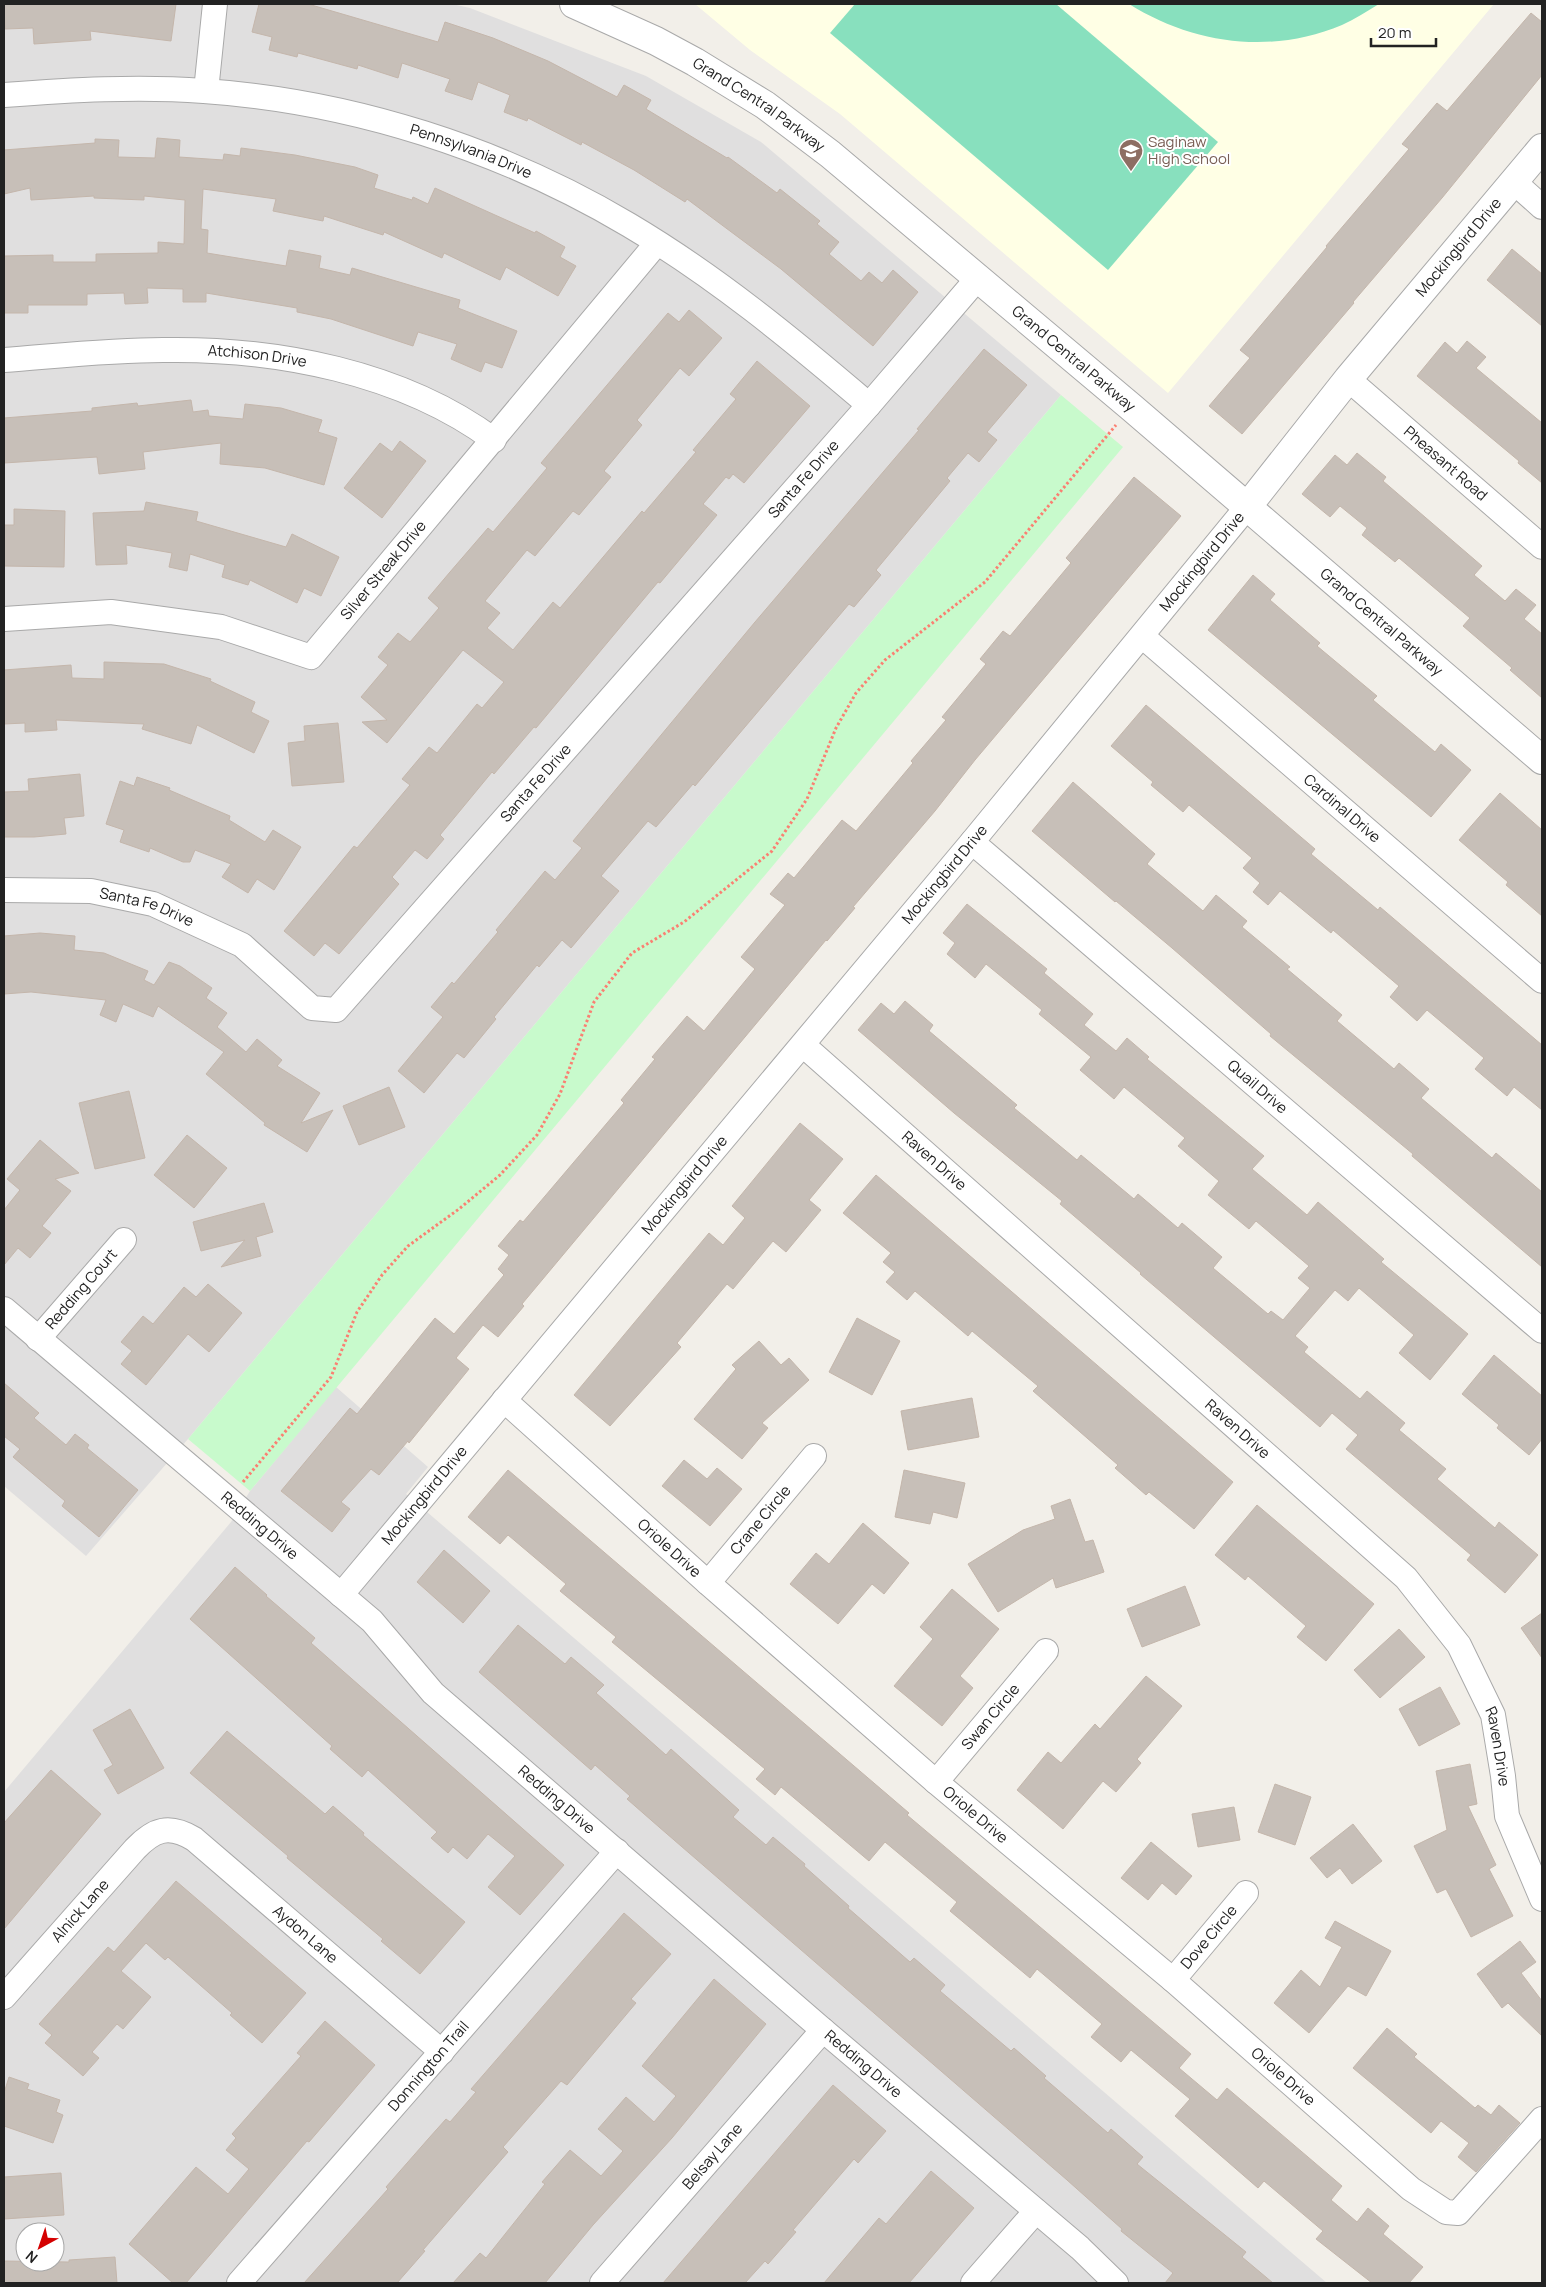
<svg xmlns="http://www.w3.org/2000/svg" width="1546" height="2287" font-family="Manrope,sans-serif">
<rect width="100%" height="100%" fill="#f2efe9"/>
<g fill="#e0dfdf" fill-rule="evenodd">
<path d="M4,4h448l18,4 176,68 115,66 300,253 -873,1044 -102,117 -82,-70z"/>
<path d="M336,1387l92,80 -22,27 921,789h-1323v-491l227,-270 19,-31zM25,2232h30v30h-30z"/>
</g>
<path fill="#ffffe5" d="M695,4h799l-326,389 -328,-279 -90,-64z"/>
<path fill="#c8facc" d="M1061,395l62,52 -873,1044 -62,-52z"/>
<g fill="#88e0be">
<path d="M855,4h201l162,138 -110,128 -278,-237z"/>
<path d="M1129,4h250c-12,7 -24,15 -37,21 -71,30 -149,19 -213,-21z"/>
</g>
<g fill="#c7bfb8" stroke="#c4b6ab">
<path d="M4,4h172l-5,37 -81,-10 1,9 -57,4 -1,-16 -28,1z"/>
<path d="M259,4h49l130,38 7,-20 48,16 55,23 69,36 7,-12 27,15 -5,9 81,49 1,-1 49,36 3,-4 40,32 -3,3 22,18 -10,12 32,27 8,-9 13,11 11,-13 25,22 -45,54 -92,-77 -94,-70 -2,3 -51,-32 -52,-28 -1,3 -53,-27 -1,3 -23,-9 6,-17 -32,-13 -6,18 -27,-9 5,-12 -48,-16 -4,15 -40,-13 -1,4 -59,-16 -1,4 -28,-7 3,-13 -20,-5z"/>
<path d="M1531,13l11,9v53l-100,123 -89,104 1,1 -112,131 -33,-28 41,-48 -10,-8 87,-103 -1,-1 83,-97 -7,-5 35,-41 10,8z"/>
<path d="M157,138l23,2 -1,17 44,3 1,-6 16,2 1,-8 54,7 60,12 23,8 -4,13 38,12 1,-3 15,7 7,-16 100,45 1,-2 29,16 -5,10 16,9 -18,30 -52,-29 -6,13 -56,-27 -2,5 -58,-26 -1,3 -59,-19 -1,5 -50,-10 3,-12 -73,-10 -2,40 7,1 -1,23 79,13 3,-16 32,6 -2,12 31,7 2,-7 108,32 -2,8 59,23 -15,37 -17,-6 -4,10 -30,-13 6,-15 -39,-12 -5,14 -82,-27 -34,-7v-4l-91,-15v9h-23v-13l-36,-1 1,15 -23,1 -1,-11 -37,1v11h-59v8h-24v-57l49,-1v7h43v-8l62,-1v-11l26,2 1,-44 -41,-4v4l-50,-2v-2l-63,4 -1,-12 -26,6v-44l91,-7v-4l24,1 -1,17 37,1z"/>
<path d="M1512,249l30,25v52l-55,-46z"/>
<path d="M689,310l33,28 -33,38 -9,-8 -43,52 5,5 -38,46 7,6 -32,38 -6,-4 -38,45 -8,-6 -42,51 15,12 -13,15 26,22 40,-48 7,6 82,-97 2,2 52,-61 -3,-2 43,-51 -6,-5 27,-33 53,45 -66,77 -11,-9 -4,5 -3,-2 -23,27 14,11 -57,68 -2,-1 -122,146 -2,-1 -40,47 -2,-2 -52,63 4,4 -17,20 -12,-9 -23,27 7,7 -60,70 -14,-11 -11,13 -30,-25 70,-85 3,2 53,-63 -8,-6 27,-32 8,6 40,-49 5,4 22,-26 -41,-32 -76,93 -25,-21 25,-2 -26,-23 27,-32 -10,-8 20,-24 12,9 29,-34 -11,-10 22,-26 38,-44 5,4 54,-64 -6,-5 127,-150 11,9z"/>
<path d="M1467,341l19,16 -10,11 66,55v60l-24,-20 1,-2 -102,-85 28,-34 12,11z"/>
<path d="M984,349l43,36 -40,47 10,8 -18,22 -11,-9 -21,25 3,3 -74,89 5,5 -27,32 -5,-3 -154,182 -2,-2 -37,43 -8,-6 -47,55 18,15 -48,57 -9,-8 -23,27 -2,-2 -43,52 2,2 -32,39 -7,-5 -33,40 -26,-22 45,-54 -12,-10 21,-25 2,2 44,-52 -2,-2 49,-59 10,9 27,-32 -9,-7 182,-219 164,-192 -2,-1z"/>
<path d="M191,400l2,12 15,-2 1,6 34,3 2,-15 36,4 41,12 -4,12 19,6 -13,47 -59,-17 -45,-4 1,-21 -78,9 2,17 -46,5 -2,-17 -93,6v-45l88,-7v-3l45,-5 1,3z"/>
<path d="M400,441l26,20 -44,57 -38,-30 36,-45 12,9z"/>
<path d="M1357,453l29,24 -3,4 99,85 -8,9 31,26 11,-12 20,16 -12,14 18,15v64l-32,-28 2,-2 -49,-42 7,-8 -71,-60 -4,4 -33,-27 5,-7 -27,-22 -10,11 -28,-23 33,-39 12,10z"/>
<path d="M1134,477l47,39 -206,244 -40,51 -82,96 2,1 -28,33 -1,-1 -304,364 2,2 -26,31 -15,-12 -27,33 13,11 -60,74 -1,-2 -29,34 -8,-6 -30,33 9,7 -18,23 -51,-41 69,-83 7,6 78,-96 19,16 50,-59 -6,-6 11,-14 -11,-9 22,-26 3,2 101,-119 -3,-3 34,-41 -3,-2 35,-41 17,15 51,-62 -14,-12 44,-52 -15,-11 18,-21 6,5 48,-58 14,11 57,-68 -2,-2 35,-41 -4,-3 44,-53 -6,-5 23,-28 7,5 61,-73 -5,-5z"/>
<path d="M146,502l52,10 -2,9 90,26 6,-13 47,23 -18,39 -17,-8 -7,15 -47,-23 -2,5 -26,-8 3,-12 -35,-11 -3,17 -18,-4 3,-14 -46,-8 1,19 -31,1 -3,-52 51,-2z"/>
<path d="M14,509l51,2 -1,56 -60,-1v-41h10z"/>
<path d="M1253,575l22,19 -5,6 50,43 -3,3 60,50 -4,4 62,52 6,-8 30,26 -40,47 -223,-187z"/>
<path d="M104,662l60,2 47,15 -1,2 45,21 -4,10 18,9 -15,32 -57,-28 -6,19 -49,-15 2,-5 -88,-4 1,10 -32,2v-9l-21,1v-54l67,-5 1,13 32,1z"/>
<path d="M1146,705l169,144 -4,5 67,56 2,-3 162,138v65l-28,-23 -7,9 -32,-27 9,-11 -57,-48 -10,11 -27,-24 9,-11 -66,-56 -2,3 -51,-42 -12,14 -15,-13 7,-9 -17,-15 9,-10 -63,-53 -6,7 -32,-27 2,-3 -42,-36z"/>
<path d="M338,723l6,59 -52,4 -4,-43 17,-2 -1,-15z"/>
<path d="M80,774l4,42 -20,2 2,16 -32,3h-30v-45l25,-1 -1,-12z"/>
<path d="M137,777l33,11 -1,2 61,26 -1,4 36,22 8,-12 28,17 -27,43 -17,-11 -9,14 -26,-16 9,-13 -36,-14 -5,12h-7l-33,-14 -1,4 -29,-10 4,-12 -18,-6 14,-43 14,5z"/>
<path d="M1073,782l82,72 -8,10 56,47 13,-16 31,26 -5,6 48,40 -3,2 55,46 -5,6 57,48 5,-6 30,26 -8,9 71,60 4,-5 46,39v75l-130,-111 1,-2 -143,-118 1,-2 -99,-86 -56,-47 -1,1 -83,-71z"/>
<path d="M1500,793l42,37v86l-36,-31 2,-3 -49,-42z"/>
<path d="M967,904l80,65 -3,4 49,41 -9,11 32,26 11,-13 22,19 -2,2 117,97 -12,13 55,46 11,-13 66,57 -3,3 87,72 -38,46 -31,-27 15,-18 -55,-47 -11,13 -13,-11 -40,46 13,11 -4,5 56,47 7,-8 38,32 -6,7 47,39 -9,10 58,49 4,-6 39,33 -33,38 -38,-33 4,-5 -125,-106 12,-14 -26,-22 -12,14 -180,-153 1,-1 -81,-69 2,-3 -108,-88 -96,-83 23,-27 13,11 11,-13 28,24 -4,6 88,74 -3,3 63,52 4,-5 53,44 4,-5 40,34 4,-5 40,34 -9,11 55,46 3,-3 12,9 27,-32 -12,-10 11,-12 -53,-45 -7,8 -41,-34 11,-14 -41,-35 7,-8 -61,-51 -10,12 -34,-29 11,-13 -52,-43 3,-4 -56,-46 -11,14 -28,-24 8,-11 -12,-10z"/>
<path d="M40,933l35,3 -1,14 30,3 44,18 -4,9 10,5 15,-23 11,4 32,22 -6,10 21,15 -10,14 29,25 11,-13 25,21 -5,6 43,27 -19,30 32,-13 -26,42 -43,-27 1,-2 -59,-49 18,-22 -66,-46 -5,11 -30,-13 -7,18 -16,-7 6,-15 -75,-8 -27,2v-58z"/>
<path d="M389,1087l16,40 -46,18 -16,-39z"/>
<path d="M129,1091l16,67 -50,11 -16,-66z"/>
<path d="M800,1123l43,36 -34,41 12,10 -35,42 -13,-11 -40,48 -6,-5 -50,59 4,4 -71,79 -36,-31 135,-162 14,12 22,-27 -13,-12z"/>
<path d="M187,1135l40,33 -33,40 -40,-33z"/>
<path d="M40,1140l39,33 -24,6 16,12 -29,35 9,7 -21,25 -12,-10 -14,17v-55l16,-20 -13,-11z"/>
<path d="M876,1175l357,307 -39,47 -45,-37 -3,3 -31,-27 3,-3 -85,-74 5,-5 -66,-55 -4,5 -53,-45 -8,9 -21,-18 9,-10 -12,-10 8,-9 -48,-40z"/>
<path d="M264,1203l9,29 -17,5 5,19 -40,11 24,-27 -44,11 -8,-29z"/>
<path d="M208,1284l34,29 -33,39 -21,-18 -42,51 -25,-21 11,-13 -11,-9 22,-26 10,8 31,-37 12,10z"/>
<path d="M857,1318l43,23 -28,54 -43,-23z"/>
<path d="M759,1341l22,24 8,-7 20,22 -47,43 6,5 -26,31 -48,-40 42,-50 -4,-4z"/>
<path d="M1494,1355l48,41v43l-13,16 -32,-27 2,-3 -37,-31z"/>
<path d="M4,1383l35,30 -5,5 32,27 9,-11 14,11 -2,3 51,42 -39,47 -37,-31 3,-5 -52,-44 7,-8 -16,-13z"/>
<path d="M972,1398l7,39 -71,13 -7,-39z"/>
<path d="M684,1460l23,19 10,-11 25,21 -32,37 -48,-40z"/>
<path d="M508,1470l401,343 -2,2 284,239 -12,14 38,32 10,-12 115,98 -11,14 26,22 11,-14 21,18 -6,8 40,33 -14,16h-37l-56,-44 7,-8 -59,-50 -6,7 -83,-72 15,-17 -59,-49 -10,12 -30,-25 11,-13 -65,-55 -7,9 -80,-67 7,-9 -72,-60 -16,19 -88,-74 -6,8 -19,-16 9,-10 -153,-127 4,-5 -56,-46 6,-7 -58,-49 -8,9 -32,-27z"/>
<path d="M904,1470l61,13 -8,35 -24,-6 -3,12 -35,-7z"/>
<path d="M1070,1499l15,43 8,-2 11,32 -48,16 -3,-10 -55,34 -30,-48 55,-34 32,-11 -4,-13z"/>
<path d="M1257,1505l117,99 -48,57 -29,-24 9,-11 -58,-50 -3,4 -30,-25z"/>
<path d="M863,1523l46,40 -25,31 -12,-10 -34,40 -48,-40 26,-31 13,11z"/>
<path d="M444,1550l46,41 -27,32 -46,-41z"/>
<path d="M235,1567l32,28 -1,1 49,42 -4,5 253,222 -44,50 -32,-28 27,-31 -27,-22 -21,25 -14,-12 -5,6 -17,-15 6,-6 -69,-62 -6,7 -32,-28 2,-3 -142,-127z"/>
<path d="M1185,1586l15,39 -58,22 -15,-38z"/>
<path d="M952,1589l47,40 -39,47 13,12 -31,38 -48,-40 39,-47 -13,-12z"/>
<path d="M1542,1613v45l-21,-30z"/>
<path d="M518,1625l47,39 6,-7 33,28 -8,8 70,62 5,-6 68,61 -6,7 33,28 7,-8 32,27 -1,2 45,40 -1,2 62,54 4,-4 31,27 -5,6 71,60 3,-3 32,28 -2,2 64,55 3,-4 32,28 -6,7 109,88 -4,5 31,26h-108l8,-10 -52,-42 1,-2 -55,-49 -408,-353 -32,-28 3,-3 -35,-31 -4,5 -112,-98z"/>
<path d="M1399,1629l26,28 -45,41 -26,-28z"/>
<path d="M1146,1676l36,30 -45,53 4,4 -25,29 -13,-11 -40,48 -46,-39 31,-38 13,11 34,-39 5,5z"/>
<path d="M1440,1687l20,37 -41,22 -20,-37z"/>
<path d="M130,1709l34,59 -46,26 -14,-24 9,-5 -20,-35z"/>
<path d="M227,1731l98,83 8,-8 31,27 -1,2 102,87 -45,52 -39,-33 2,-2 -96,-81 1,-2 -98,-83z"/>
<path d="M1470,1764l7,40 -9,2 28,59 -7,4 24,47 -42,21 -25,-48 -9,4 -23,-47 33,-16 -11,-59z"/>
<path d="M51,1770l50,44 -97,115v-106z"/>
<path d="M1275,1784l36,13 -16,48 -37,-13z"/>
<path d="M1234,1807l6,33 -42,7 -6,-33z"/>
<path d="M1353,1824l29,37 -30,23 -12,-16 -13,10 -17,-20z"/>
<path d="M1151,1842l41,34 -16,19 -14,-12 -14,17 -27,-22z"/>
<path d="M176,1881l130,112 -44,50 -32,-28 2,-2 -64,-56 -3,3 -19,-17 -25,28 30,26 -28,32 -6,-5 -25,28 7,6 -16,18 -38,-33 7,-8 -13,-11 69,-77 6,5z"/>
<path d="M624,1913l47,41 -40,45 5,4 -69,82 -6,-4 -58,66 5,5 -85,98 2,1 -28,32h-93l84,-94 -2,-2 43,-49 17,-19 4,3 26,-30 -5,-3z"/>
<path d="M1335,1921l56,30 -25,45 -18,-10 -39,47 -35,-30 27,-33 19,17 22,-40 -17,-9z"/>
<path d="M1520,1941l16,21 -15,11 21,28v35l-34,-33 -6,5 -25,-34z"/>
<path d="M714,1979l52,45 -94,114 -79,87 -48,58h-92l27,-30 6,5 59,-74 -3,-2 28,-32 31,26 22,-25 -25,-22 28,-32 28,25 22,-26 -34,-30z"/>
<path d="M325,2021l50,44 -66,77 -2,-1 -121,142h-13l-44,-39 67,-77 32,27 21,-25 -23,-19 10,-12 -4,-4 69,-78 -4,-3z"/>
<path d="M1387,2028l30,26 -3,3 61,51 3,-3 13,10 8,-10 21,18 -44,49 -18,-15 11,-14 -28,-22 -10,12 -78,-65z"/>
<path d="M9,2077l20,7 -2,5 33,11 -4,12 7,3 -10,28 -49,-17v-33z"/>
<path d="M833,2085l53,46 -28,32 -4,-4 -61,71 3,2 -28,32 -3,-3 -20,22h-82z"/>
<path d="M931,2171l43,37 -65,75h-85l55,-65 7,6z"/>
<path d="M61,2173l3,42 -60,4v-42z"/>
<path d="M115,2257l2,26h-113v-22l65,1v-2z"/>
</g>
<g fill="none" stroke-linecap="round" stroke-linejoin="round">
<defs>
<g id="minor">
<path d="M206,91l9,-87"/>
<path id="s1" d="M4,95c67,-5 133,-9 200,-4 148,10 297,58 425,134 86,51 164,115 240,180"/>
<path d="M1514,182l28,25"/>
<path id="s2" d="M4,360c53,-4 106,-10 159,-10 113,-2 239,22 331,90"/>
<path id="s3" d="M1348,379l194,168"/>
<path id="s4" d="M4,619l107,-7 110,15 90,30 346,-414"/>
<path id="s5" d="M1142,636l400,345"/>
<path id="s6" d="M972,842l570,489"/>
<path id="s7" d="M4,890l87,1 62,13 89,41 70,63 24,2 533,-605 108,-126"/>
<path id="s8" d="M803,1045l603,533 53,67 34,70 10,61 4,40 35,83"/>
<path id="s9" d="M4,1309l368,312 61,72 390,337 257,218 36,35"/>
<path id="s10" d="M38,1339l86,-99"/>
<path id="s11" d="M504,1400l204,183 228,199 237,198 238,209 35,23 12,1 84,-94"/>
<path id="s12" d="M708,1583l106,-127"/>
<path id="s13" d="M341,1595l631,-753 275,-335"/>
<path id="s14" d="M936,1782l110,-131"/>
<path id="s15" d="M1173,1980l73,-87"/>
<path id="s16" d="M4,1997l131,-148c19,-20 34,-25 59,-10l248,213"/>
<path id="s17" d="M239,2283l378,-432"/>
<path id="s18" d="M602,2283l221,-253"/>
<path d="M973,2283l63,-72"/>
</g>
<g id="tertiary">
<path id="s19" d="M574,4l82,37 39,21 70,43 65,49 301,253 411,353"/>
<path id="s20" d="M1247,507l101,-128 194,-231"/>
</g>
</defs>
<use href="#minor" stroke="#a9a9a9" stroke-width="26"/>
<use href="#tertiary" stroke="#a9a9a9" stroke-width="30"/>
<path stroke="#fa8072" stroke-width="3" stroke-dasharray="2.5 2.5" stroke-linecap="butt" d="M243,1482l88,-105 26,-65 25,-37 26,-29 51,-37 41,-34 37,-40 23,-41 34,-92 38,-49 52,-31 88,-71 35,-52 29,-71 20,-35 29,-33 100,-78 131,-157"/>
<use href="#minor" stroke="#fff" stroke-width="24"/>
<use href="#tertiary" stroke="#fff" stroke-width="28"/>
</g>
<defs>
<symbol id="school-pin" viewBox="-11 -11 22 30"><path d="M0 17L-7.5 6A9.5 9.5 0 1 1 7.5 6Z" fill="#8d6e63" stroke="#fff"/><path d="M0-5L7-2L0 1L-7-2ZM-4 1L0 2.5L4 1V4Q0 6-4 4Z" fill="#fff"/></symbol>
</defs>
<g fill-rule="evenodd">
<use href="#school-pin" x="1117" y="137" width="28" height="38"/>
</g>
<g text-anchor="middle" stroke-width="4" stroke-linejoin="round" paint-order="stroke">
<g font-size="15" fill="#222" stroke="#fff">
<text dy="5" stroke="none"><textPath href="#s19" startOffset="211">Grand Central Parkway</textPath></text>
<text dy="5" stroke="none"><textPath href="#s1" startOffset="475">Pennsylvania Drive</textPath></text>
<text dy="5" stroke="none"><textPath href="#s20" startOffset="335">Mockingbird Drive</textPath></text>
<text dy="5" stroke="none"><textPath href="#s2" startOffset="254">Atchison Drive</textPath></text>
<text dy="5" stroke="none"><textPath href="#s19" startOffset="616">Grand Central Parkway</textPath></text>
<text dy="5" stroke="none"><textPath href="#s3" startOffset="129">Pheasant Road</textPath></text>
<text dy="5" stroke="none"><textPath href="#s7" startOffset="1074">Santa Fe Drive</textPath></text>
<text dy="5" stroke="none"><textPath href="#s13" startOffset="1345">Mockingbird Drive</textPath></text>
<text dy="5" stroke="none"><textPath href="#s4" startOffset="426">Silver Streak Drive</textPath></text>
<text dy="5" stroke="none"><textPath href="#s19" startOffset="1021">Grand Central Parkway</textPath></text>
<text dy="5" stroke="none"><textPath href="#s7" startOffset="669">Santa Fe Drive</textPath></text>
<text dy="5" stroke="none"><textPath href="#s5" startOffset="264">Cardinal Drive</textPath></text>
<text dy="5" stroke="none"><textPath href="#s13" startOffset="940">Mockingbird Drive</textPath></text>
<text dy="5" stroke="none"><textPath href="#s7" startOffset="145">Santa Fe Drive</textPath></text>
<text dy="5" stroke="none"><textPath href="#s6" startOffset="376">Quail Drive</textPath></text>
<text dy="5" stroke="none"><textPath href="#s8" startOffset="175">Raven Drive</textPath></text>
<text dy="5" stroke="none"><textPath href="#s13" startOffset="535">Mockingbird Drive</textPath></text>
<text dy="5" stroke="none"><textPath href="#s10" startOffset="66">Redding Court</textPath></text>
<text dy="5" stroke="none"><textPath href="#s8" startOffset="580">Raven Drive</textPath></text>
<text dy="5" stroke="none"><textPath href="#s13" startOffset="130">Mockingbird Drive</textPath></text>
<text dy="5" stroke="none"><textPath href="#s12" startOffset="82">Crane Circle</textPath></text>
<text dy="5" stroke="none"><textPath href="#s9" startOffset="335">Redding Drive</textPath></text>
<text dy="5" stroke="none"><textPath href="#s11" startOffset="222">Oriole Drive</textPath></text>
<text dy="5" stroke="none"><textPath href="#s14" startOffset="85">Swan Circle</textPath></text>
<text dy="5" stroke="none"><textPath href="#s8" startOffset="1000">Raven Drive</textPath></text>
<text dy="5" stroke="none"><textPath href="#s9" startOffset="740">Redding Drive</textPath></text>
<text dy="5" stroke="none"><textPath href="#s11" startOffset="628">Oriole Drive</textPath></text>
<text dy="5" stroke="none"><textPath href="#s16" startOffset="115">Alnick Lane</textPath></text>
<text dy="5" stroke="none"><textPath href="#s16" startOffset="411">Aydon Lane</textPath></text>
<text dy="5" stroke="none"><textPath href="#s15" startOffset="56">Dove Circle</textPath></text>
<text dy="5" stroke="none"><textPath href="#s9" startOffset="1145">Redding Drive</textPath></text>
<text dy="5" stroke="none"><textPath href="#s17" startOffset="288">Donnington Trail</textPath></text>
<text dy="5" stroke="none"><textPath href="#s11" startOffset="1032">Oriole Drive</textPath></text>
<text dy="5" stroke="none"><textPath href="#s18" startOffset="168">Belsay Lane</textPath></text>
</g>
<g font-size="15" fill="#785e54" stroke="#fff" text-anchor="start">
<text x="1148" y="147">Saginaw<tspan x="1148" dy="17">High School</tspan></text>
</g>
</g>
<rect width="1546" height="2287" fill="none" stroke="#222222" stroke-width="10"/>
<g transform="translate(40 2247) rotate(220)"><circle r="24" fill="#ffffff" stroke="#a7a7a7"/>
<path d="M0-4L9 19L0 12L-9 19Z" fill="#d40000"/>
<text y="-8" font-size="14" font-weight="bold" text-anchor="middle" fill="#222222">N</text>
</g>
<path d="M1371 38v8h65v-8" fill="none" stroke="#222222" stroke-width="2.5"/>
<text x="1378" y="38" font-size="15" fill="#222222" stroke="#ffffff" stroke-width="4" paint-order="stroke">20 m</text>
</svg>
